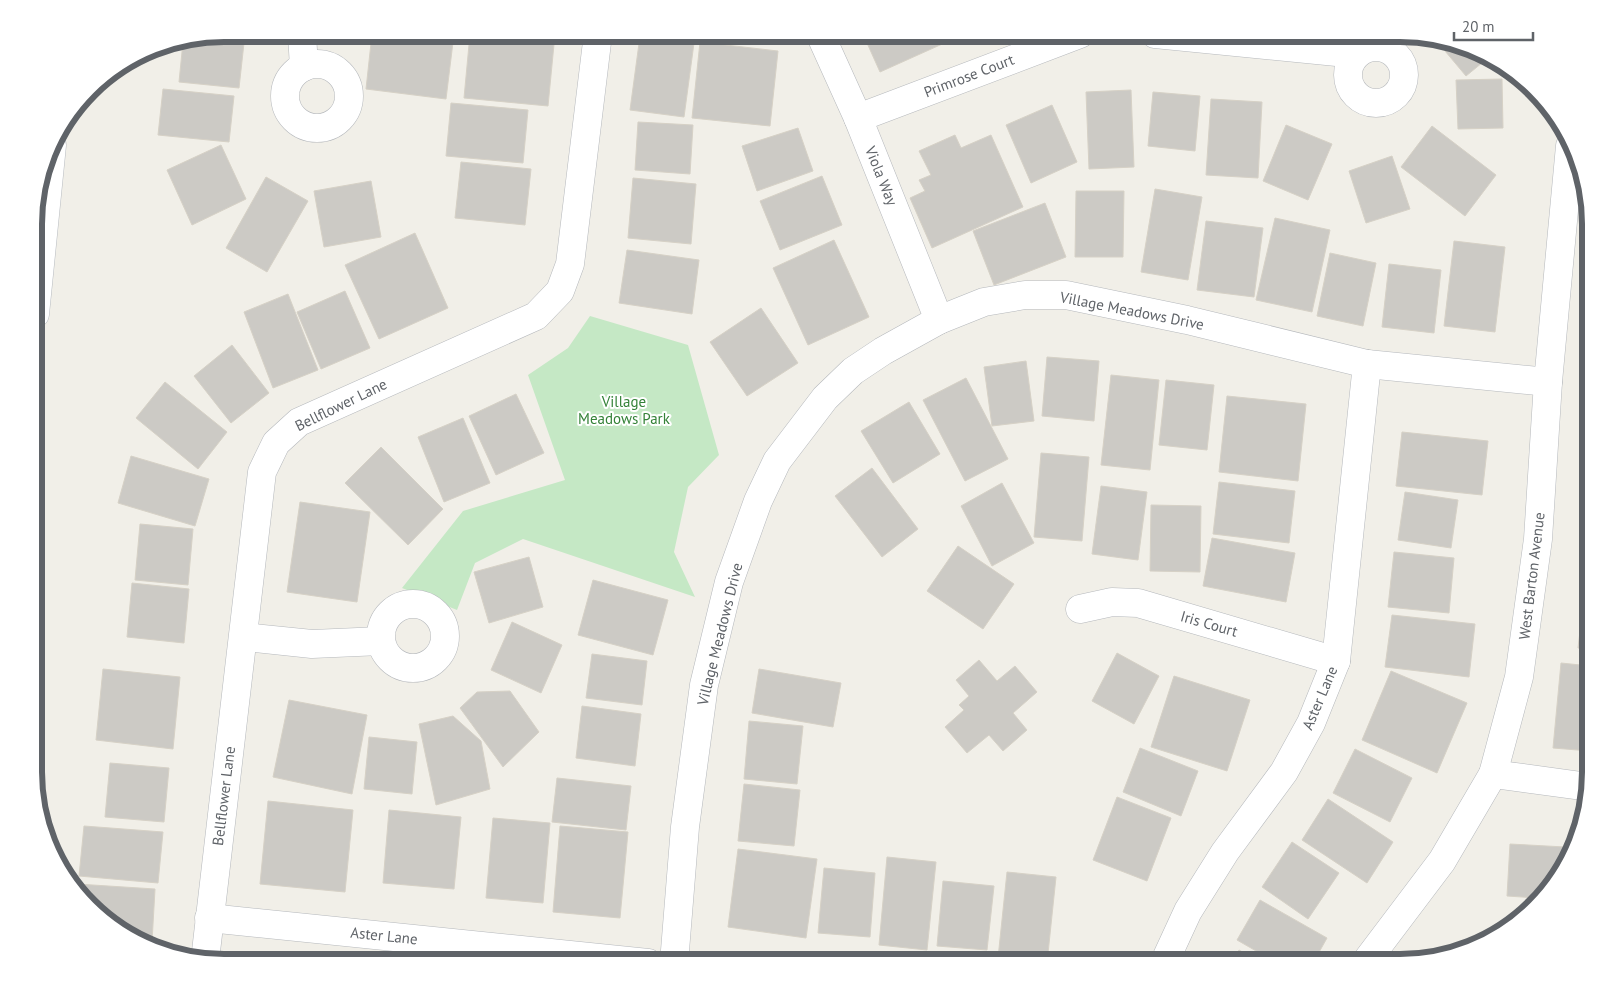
<svg xmlns="http://www.w3.org/2000/svg" width="1624" height="997" font-family="'PT Sans',sans-serif">
<rect width="100%" height="100%" fill="#f1efe8"/>
<path fill="#c5e8c5" d="M590,316l98,29 31,110 -31,32 -14,65 21,45 -172,-58 -48,24 -18,47 -55,-22 61,-77 102,-31 -37,-105 40,-27z"/>
<g fill="#cccac5" stroke="#d6d1c6">
<path d="M225,34h20l-6,54 -60,-6 4,-40z"/>
<path d="M372,34h82l-8,65 -80,-10z"/>
<path d="M470,34h85l-7,72 -84,-8z"/>
<path d="M863,34h96l1,2 -80,36z"/>
<path d="M640,36l54,7 -10,74 -54,-7z"/>
<path d="M1446,40h3l39,18 -22,18 -26,-31z"/>
<path d="M700,42l78,9 -8,75 -78,-8z"/>
<path d="M1502,79l1,49 -45,1 -2,-49z"/>
<path d="M163,89l71,7 -5,46 -71,-7z"/>
<path d="M1131,90l3,77 -45,2 -3,-77z"/>
<path d="M1153,92l47,4 -5,55 -47,-5z"/>
<path d="M1211,99l51,3 -4,76 -52,-3z"/>
<path d="M451,103l77,7 -5,53 -77,-7z"/>
<path d="M1052,105l25,57 -46,21 -25,-58z"/>
<path d="M638,122l55,3 -3,49 -55,-4z"/>
<path d="M1286,125l46,19 -24,56 -45,-19z"/>
<path d="M1432,126l64,49 -31,41 -64,-49z"/>
<path d="M798,128l15,43 -56,20 -15,-45z"/>
<path d="M955,135l6,13 30,-13 32,72 -91,41 -22,-50 15,-7 -6,-11 12,-5 -12,-24z"/>
<path d="M221,145l25,54 -54,26 -25,-55z"/>
<path d="M1392,156l18,53 -44,14 -17,-52z"/>
<path d="M461,162l70,7 -6,56 -70,-7z"/>
<path d="M822,176l20,49 -62,25 -20,-49z"/>
<path d="M266,177l42,24 -41,71 -41,-24z"/>
<path d="M633,178l63,6 -5,60 -63,-6z"/>
<path d="M371,181l10,56 -57,10 -10,-56z"/>
<path d="M1155,189l47,8 -14,83 -47,-8z"/>
<path d="M1076,191h48l-1,66h-48z"/>
<path d="M1045,203l21,54 -72,28 -21,-54z"/>
<path d="M1275,218l55,12 -18,82 -56,-12z"/>
<path d="M1206,221l57,7 -9,69 -57,-7z"/>
<path d="M415,233l33,75 -69,31 -34,-74z"/>
<path d="M834,240l35,77 -61,28 -35,-77z"/>
<path d="M1454,241l51,6 -10,85 -51,-6z"/>
<path d="M627,250l72,10 -7,54 -73,-11z"/>
<path d="M1330,253l46,10 -13,63 -46,-10z"/>
<path d="M1389,264l52,6 -7,63 -52,-6z"/>
<path d="M345,291l25,57 -49,21 -24,-57z"/>
<path d="M288,294l30,76 -45,18 -29,-76z"/>
<path d="M761,308l37,55 -51,33 -37,-54z"/>
<path d="M232,345l37,48 -38,30 -37,-47z"/>
<path d="M1047,357l52,4 -5,60 -52,-5z"/>
<path d="M1026,361l8,60 -42,5 -8,-59z"/>
<path d="M1111,375l48,5 -9,90 -49,-5z"/>
<path d="M966,378l42,81 -43,22 -42,-81z"/>
<path d="M1166,380l48,5 -7,65 -48,-5z"/>
<path d="M165,382l62,50 -29,37 -62,-51z"/>
<path d="M516,394l28,59 -48,22 -27,-59z"/>
<path d="M1227,396l79,8 -8,77 -79,-9z"/>
<path d="M909,402l31,52 -47,29 -32,-52z"/>
<path d="M463,418l27,65 -46,19 -26,-65z"/>
<path d="M1402,432l86,9 -6,54 -86,-9z"/>
<path d="M381,447l62,62 -35,36 -63,-62z"/>
<path d="M1041,453l48,4 -7,84 -48,-4z"/>
<path d="M131,456l78,23 -14,47 -77,-23z"/>
<path d="M872,468l46,61 -36,28 -47,-61z"/>
<path d="M1219,482l76,9 -6,52 -76,-9z"/>
<path d="M1002,483l32,60 -42,23 -31,-60z"/>
<path d="M1101,486l46,6 -9,68 -46,-6z"/>
<path d="M1405,492l53,8 -7,48 -53,-8z"/>
<path d="M300,502l70,10 -13,90 -70,-10z"/>
<path d="M1151,505l50,1 -1,66 -50,-1z"/>
<path d="M140,524l53,5 -5,56 -53,-5z"/>
<path d="M1212,538l83,15 -9,49 -83,-16z"/>
<path d="M958,546l56,38 -31,45 -56,-38z"/>
<path d="M1394,552l60,6 -5,55 -61,-6z"/>
<path d="M529,557l14,50 -54,16 -15,-51z"/>
<path d="M593,580l75,20 -15,55 -75,-20z"/>
<path d="M132,583l57,6 -5,54 -57,-6z"/>
<path d="M1583,606h7v43l-12,-1z"/>
<path d="M1392,615l83,9 -6,53 -84,-10z"/>
<path d="M512,622l50,23 -21,48 -50,-23z"/>
<path d="M1117,653l42,23 -25,48 -42,-23z"/>
<path d="M592,654l55,7 -5,44 -56,-7z"/>
<path d="M979,660l18,21 18,-15 22,26 -24,21 14,17 -24,21 -14,-16 -22,18 -22,-26 19,-17 -5,-5 10,-9 -13,-16z"/>
<path d="M1561,663l29,3v85l-37,-3z"/>
<path d="M103,669l77,8 -7,72 -77,-9z"/>
<path d="M759,669l82,14 -8,44 -81,-14z"/>
<path d="M1391,671l76,32 -30,70 -75,-33z"/>
<path d="M1174,676l76,24 -23,71 -76,-24z"/>
<path d="M510,691l29,41 -36,35 -43,-59 17,-16z"/>
<path d="M289,700l78,15 -15,79 -79,-17z"/>
<path d="M582,706l59,8 -6,52 -59,-8z"/>
<path d="M453,716l28,25 9,48 -54,16 -17,-81z"/>
<path d="M749,721l54,5 -6,58 -53,-5z"/>
<path d="M369,737l48,5 -5,52 -48,-5z"/>
<path d="M1140,748l58,23 -17,45 -58,-24z"/>
<path d="M1355,749l57,29 -22,44 -57,-29z"/>
<path d="M110,763l59,5 -5,54 -59,-5z"/>
<path d="M557,778l74,8 -5,44 -74,-8z"/>
<path d="M744,784l56,6 -6,56 -56,-5z"/>
<path d="M1117,797l54,21 -24,63 -54,-21z"/>
<path d="M1328,799l65,43 -26,41 -65,-43z"/>
<path d="M268,801l85,9 -8,82 -85,-8z"/>
<path d="M389,810l72,7 -7,72 -71,-6z"/>
<path d="M493,818l57,5 -7,80 -57,-5z"/>
<path d="M84,826l79,6 -5,51 -79,-7z"/>
<path d="M560,826l68,6 -8,86 -67,-6z"/>
<path d="M1292,842l47,31 -31,46 -46,-32z"/>
<path d="M1510,844l55,3 -1,20 -6,11 -21,20 -30,-2z"/>
<path d="M738,849l79,10 -11,79 -78,-11z"/>
<path d="M887,857l49,5 -9,88 -48,-5z"/>
<path d="M824,868l51,5 -5,64 -52,-4z"/>
<path d="M1007,872l49,5 -9,86 -49,-5z"/>
<path d="M943,881l51,5 -7,64 -50,-4z"/>
<path d="M77,884l78,5 -3,53 -13,-1 -20,-10z"/>
<path d="M1260,900l67,38 -14,25h-36l-40,-23z"/>
<path d="M1239,950l23,13h-30z"/>
</g>
<g fill="none" stroke-linecap="round" stroke-linejoin="round">
<defs>
<g id="minor">
<path d="M302,34l2,33"/>
<path d="M820,34l38,84 81,202"/>
<path d="M1155,34l202,20"/>
<circle cx="1376" cy="75" r="28"/>
<circle cx="317" cy="96" r="32"/>
<path d="M858,118l222,-84"/>
<circle cx="413" cy="636" r="32"/>
<path d="M1080,609l32,-7 26,1 198,58"/>
<path d="M244,637l68,7 69,-3"/>
<path d="M1493,774l96,13"/>
<path d="M209,918l439,45"/>
<path d="M205,960l57,-488 14,-29 23,-21 237,-106 24,-25 10,-27 28,-230"/>
<path d="M674,963l11,-136 19,-142 25,-103 29,-81 19,-40 48,-63 28,-27 30,-20 56,-31 45,-18 41,-7h41l121,25 180,44 181,18"/>
<path d="M1164,963l24,-52 37,-59 59,-80 27,-49 25,-62 31,-297"/>
<path d="M1365,963l77,-102 51,-87 26,-97 19,-138 10,-157 22,-236"/>
</g>
<path id="secondary" d="M35,314l17,-169"/>
</defs>
<use href="#minor" stroke="#b5b8bc" stroke-width="29"/>
<use href="#secondary" stroke="#b6babf" stroke-width="29"/>
<use href="#minor" stroke="#fff" stroke-width="28"/>
<use href="#secondary" stroke="#fff" stroke-width="28"/>
</g>
<g text-anchor="middle" stroke-width="4" stroke-linejoin="round" paint-order="stroke">
<g font-size="15" fill="#5f6368" stroke="#fff">
<text transform="translate(969 76) rotate(-21)" y="5">Primrose Court</text>
<text transform="translate(881 176) rotate(68)" y="5">Viola Way</text>
<text transform="translate(1132 311) rotate(11)" y="5">Village Meadows Drive</text>
<text transform="translate(341 405) rotate(-26)" y="5">Bellflower Lane</text>
<text transform="translate(1532 576) rotate(-83)" y="5">West Barton Avenue</text>
<text transform="translate(1209 624) rotate(16)" y="5">Iris Court</text>
<text transform="translate(720 634) rotate(-76)" y="5">Village Meadows Drive</text>
<text transform="translate(1320 698) rotate(-67)" y="5">Aster Lane</text>
<text transform="translate(224 796) rotate(-83)" y="5">Bellflower Lane</text>
<text transform="translate(384 936) rotate(6)" y="5">Aster Lane</text>
</g>
<g font-size="15" fill="#348238" stroke="#fff">
<text x="624" y="407">Village<tspan x="624" dy="17">Meadows Park</tspan></text>
</g>
</g>
<path d="M0 0H1624V997H0ZM224 42H1400A182 182 0 0 1 1582 224V772A182 182 0 0 1 1400 954H224A182 182 0 0 1 42 772V224A182 182 0 0 1 224 42Z" fill="#fff" fill-rule="evenodd"/>
<path fill="none" stroke="#5f6368" stroke-width="6" d="M224 42H1400A182 182 0 0 1 1582 224V772A182 182 0 0 1 1400 954H224A182 182 0 0 1 42 772V224A182 182 0 0 1 224 42Z"/>
<path d="M1454 32v8h79v-8" fill="none" stroke="#5f6368" stroke-width="2.5"/>
<text x="1462" y="32" font-size="15" fill="#5f6368" stroke="#ffffff" stroke-width="4" paint-order="stroke">20 m</text>
</svg>
